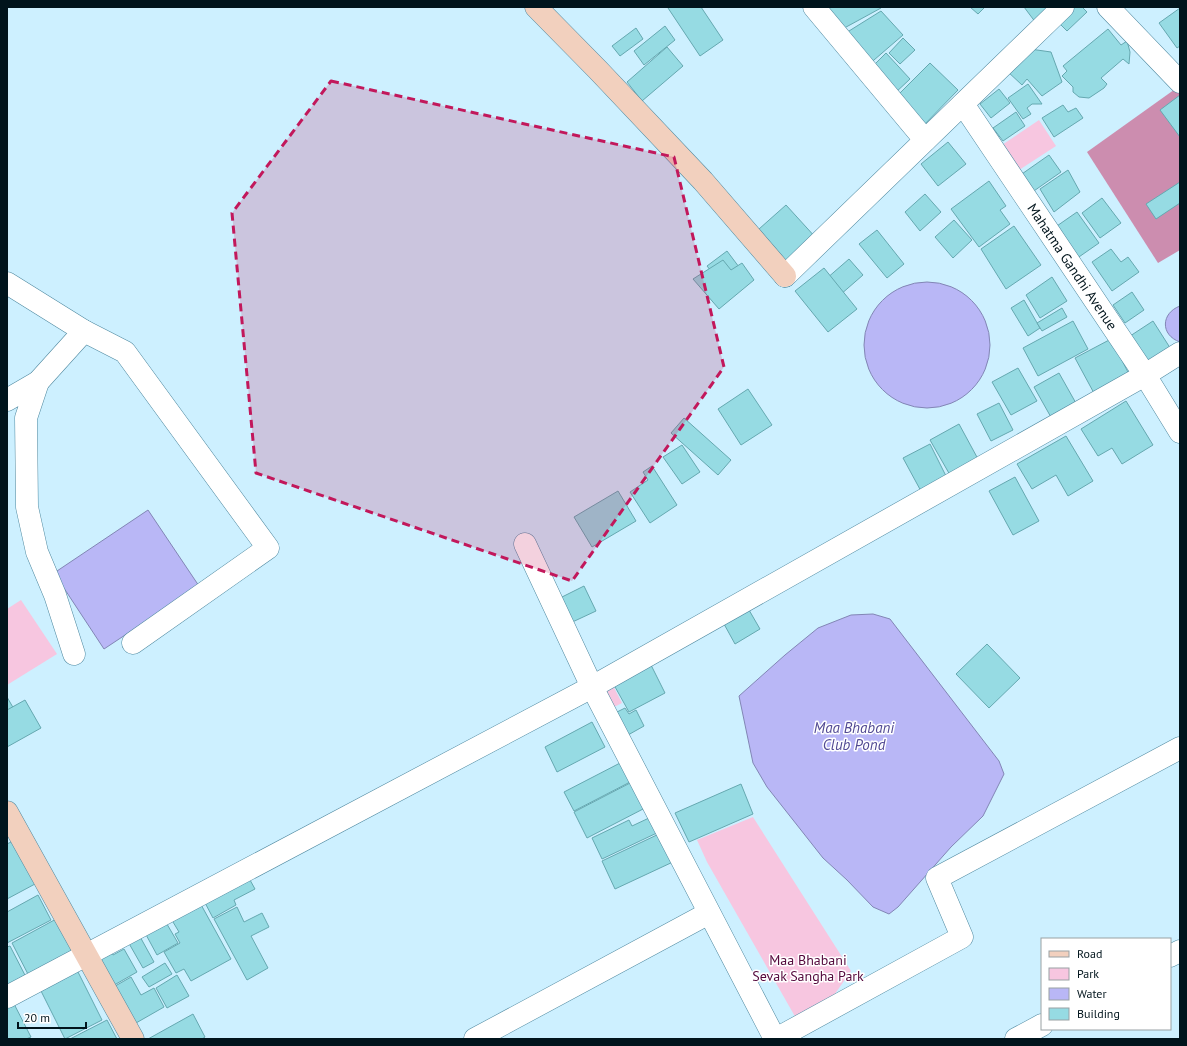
<svg xmlns="http://www.w3.org/2000/svg" width="1187" height="1046" font-family="'PT Sans',sans-serif">
<rect width="100%" height="100%" fill="#cdf0ff"/>
<g fill="#f7c6e0">
<path d="M1039,120l17,26 -43,28 -17,-25z"/>
<path d="M21,600l36,54 -50,31v-76z"/>
<path d="M609,678l13,25 -16,8 -13,-24z"/>
<path d="M753,817l98,154 -26,37 -28,12 -90,-158 -10,-22z"/>
</g>
<path fill="#cc8daf" d="M1178,87l2,3v160l-22,13 -71,-111z"/>
<g fill="#b9b7f6" stroke="#8286b5">
<circle cx="927" cy="345" r="63"/>
<path d="M1180,306v36c-20,-7 -19,-29 0,-36z"/>
<path d="M148,510l51,76 -95,63 -50,-76z"/>
<path d="M873,614l17,5 109,142 5,13 -21,42 -32,31 -53,60 -9,7 -16,-7 -26,-27 -24,-22 -56,-71 -14,-24 -14,-67 46,-41 33,-27 33,-13z"/>
</g>
<g fill="#96dbe3" stroke="#65a8b0">
<path d="M670,7h31l22,33 -23,16 -32,-48z"/>
<path d="M816,7h64l1,1 -44,24z"/>
<path d="M970,7h15l-7,7z"/>
<path d="M1024,7h30l-18,16z"/>
<path d="M1068,7h14l5,5 -20,19 -12,-12z"/>
<path d="M1180,8v38l-3,2 -18,-25z"/>
<path d="M881,11l22,24 -36,31 -26,-30z"/>
<path d="M665,26l10,14 -31,25 -10,-14z"/>
<path d="M636,28l7,11 -23,17 -8,-10z"/>
<path d="M1108,29l13,16 6,-4 3,11 -1,12 -6,-5 -22,19 6,6 -3,4 -15,10 -10,-1 -6,-5v-5l-11,-11 5,-5 -4,-5z"/>
<path d="M903,38l12,12 -15,14 -11,-11z"/>
<path d="M667,47l16,19 -41,35 -15,-19z"/>
<path d="M1030,49l21,3 11,30 -20,14 -15,-17 -5,6 -15,-14z"/>
<path d="M886,53l24,26 -16,15 -24,-25z"/>
<path d="M930,63l28,27 -37,38 -28,-28z"/>
<path d="M1028,84l14,20h-10l-5,4 4,6 -8,5 -15,-21z"/>
<path d="M999,89l11,14 -19,15 -11,-14z"/>
<path d="M1180,95v42l-20,-27z"/>
<path d="M1063,105l5,7 8,-4 7,10 -29,19 -12,-19z"/>
<path d="M1016,112l9,14 -22,15 -10,-13z"/>
<path d="M948,142l18,22 -28,22 -17,-22z"/>
<path d="M1049,155l12,17 -30,21 -12,-17z"/>
<path d="M1068,170l12,22 -26,20 -14,-23z"/>
<path d="M989,181l17,25 -6,4 10,14 -31,23 -28,-38z"/>
<path d="M1180,182v21l-24,16 -10,-15z"/>
<path d="M925,194l16,18 -21,19 -15,-19z"/>
<path d="M1102,198l19,25 -21,15 -18,-25z"/>
<path d="M786,205l31,34 -28,25 -30,-35z"/>
<path d="M1077,212l22,31 -23,16 -22,-31z"/>
<path d="M954,220l18,20 -19,18 -18,-21z"/>
<path d="M1014,226l27,39 -35,24 -25,-40z"/>
<path d="M877,230l27,34 -17,14 -28,-34z"/>
<path d="M1111,249l10,13 7,-5 11,15 -27,19 -20,-29z"/>
<path d="M727,251l18,24 -19,15 -19,-24z"/>
<path d="M849,259l14,16 -23,20 -14,-16z"/>
<path d="M723,260l8,10 11,-7 12,17 -35,29 -26,-30z"/>
<path d="M824,268l33,41 -29,23 -33,-41z"/>
<path d="M1052,277l15,24 -27,17 -14,-23z"/>
<path d="M1132,292l12,18 -19,13 -12,-18z"/>
<path d="M1024,300l16,28 -12,8 -17,-28z"/>
<path d="M1062,308l5,9 -25,14 -5,-8z"/>
<path d="M1073,321l15,28 -50,27 -15,-28z"/>
<path d="M1153,321l21,33 -29,19 -21,-33z"/>
<path d="M1111,339l19,37 -35,19 -20,-37z"/>
<path d="M1018,368l19,33 -26,14 -19,-33z"/>
<path d="M1059,373l18,32 -25,14 -18,-32z"/>
<path d="M748,389l24,36 -31,20 -23,-36z"/>
<path d="M1126,401l27,44 -31,19 -10,-16 -14,8 -17,-27z"/>
<path d="M999,403l14,27 -22,11 -14,-27z"/>
<path d="M684,418l47,42 -13,15 -47,-42z"/>
<path d="M959,424l19,35 -28,16 -20,-35z"/>
<path d="M1066,436l27,45 -25,15 -12,-21 -24,14 -15,-25z"/>
<path d="M930,444l18,36 -26,13 -19,-35z"/>
<path d="M682,445l18,27 -18,12 -19,-27z"/>
<path d="M652,466l25,39 -27,18 -20,-31 18,-12 -5,-8z"/>
<path d="M1015,477l24,44 -26,14 -24,-44z"/>
<path d="M618,491l18,30 -44,26 -18,-30z"/>
<path d="M584,586l12,25 -30,14 -12,-24z"/>
<path d="M749,610l11,19 -25,15 -11,-20z"/>
<path d="M987,644l33,34 -31,30 -33,-34z"/>
<path d="M651,665l14,28 -36,19 -15,-27z"/>
<path d="M7,697l15,26 -15,10z"/>
<path d="M25,700l16,28 -34,19v-37z"/>
<path d="M625,708l4,6 7,-4 8,16 -16,9 -11,-23z"/>
<path d="M592,722l13,25 -48,25 -12,-25z"/>
<path d="M622,762l10,19 -58,30 -10,-19z"/>
<path d="M632,782l13,26 -58,30 -13,-26z"/>
<path d="M741,784l12,30 -64,28 -14,-29z"/>
<path d="M649,818l12,13 -59,28 -10,-21 37,-18 3,6z"/>
<path d="M661,833l14,28 -60,28 -13,-28z"/>
<path d="M13,841l22,43 -28,15v-55z"/>
<path d="M250,880l5,9 -21,11 2,5 -23,13 -10,-19z"/>
<path d="M38,895l13,25 -44,23v-31z"/>
<path d="M199,901l32,58 -40,22 -7,-12 -8,4 -12,-21 16,-9 -5,-9 4,-2 -9,-15z"/>
<path d="M237,907l7,15 18,-9 7,14 -18,9 17,32 -21,12 -33,-61z"/>
<path d="M58,918l19,38 -46,24 -19,-37z"/>
<path d="M164,919l14,24 -21,12 -13,-24z"/>
<path d="M138,933l16,29 -11,6 -16,-28z"/>
<path d="M10,946l18,35 -21,11v-45z"/>
<path d="M108,946l5,9 11,-6 13,23 -28,16 -19,-33z"/>
<path d="M165,963l7,11 -23,13 -7,-10z"/>
<path d="M77,970l25,50 -37,19 -25,-50z"/>
<path d="M177,975l12,21 -22,12 -11,-20z"/>
<path d="M131,977l10,18 13,-7 10,19 -28,16 -26,-34z"/>
<path d="M11,998l20,39 -5,2h-19v-39z"/>
<path d="M193,1014l12,23 -3,2h-54z"/>
<path d="M107,1020l10,19h-47z"/>
</g>
<g fill="none" stroke-linecap="round" stroke-linejoin="round">
<defs>
<g id="minor">
<path d="M814,7l111,133"/>
<path d="M1108,7l72,75"/>
<path d="M785,276l278,-269"/>
<path d="M7,283l77,48 41,21 143,196 -135,95"/>
<path d="M38,382l46,-51"/>
<path d="M7,400l31,-18 -12,36 1,89 10,45 18,43 19,59"/>
<path d="M525,544l67,143 183,352"/>
<path d="M1170,956l10,-5"/>
<path d="M7,997l585,-310 553,-312 35,-22"/>
<path d="M475,1039l234,-126"/>
<path d="M776,1039l186,-102 -25,-59 243,-130"/>
<path d="M1016,1039l26,-14"/>
</g>
<g id="tertiary">
<path id="s1" d="M963,104l182,271 35,57"/>
</g>
<g id="secondary">
<path d="M536,7l62,63 105,111 82,95"/>
<path d="M7,812l126,227"/>
</g>
</defs>
<use href="#minor" stroke="#4f89a0" stroke-width="23"/>
<use href="#tertiary" stroke="#4f89a0" stroke-width="23"/>
<use href="#secondary" stroke="#4f89a0" stroke-width="23"/>
<use href="#minor" stroke="#fff" stroke-width="22"/>
<use href="#tertiary" stroke="#fff" stroke-width="22"/>
<use href="#secondary" stroke="#f2d0be" stroke-width="22"/>
</g>
<path fill="#c2185b" fill-opacity="0.2" stroke="#c2185b" stroke-width="3" stroke-dasharray="8 5" stroke-linejoin="round" d="M331,81l343,76 50,210 -152,214 -316,-108 -24,-260z"/>
<g text-anchor="middle" stroke-width="3" stroke-linejoin="round" paint-order="stroke">
<g font-size="14" fill="#00141c" stroke="#fff">
<text dy="5" stroke="none"><textPath href="#s1" startOffset="196">Mahatma Gandhi Avenue</textPath></text>
</g>
<g font-size="14" fill="#54083c" stroke="#fff">
<text x="808" y="965">Maa Bhabani<tspan x="808" dy="16">Sevak Sangha Park</tspan></text>
</g>
<g font-size="15" font-style="italic" fill="#514993" stroke="#fff">
<text x="854" y="733">Maa Bhabani<tspan x="854" dy="17">Club Pond</tspan></text>
</g>
</g>
<rect width="1187" height="1046" fill="none" stroke="#00141c" stroke-width="16"/>
<rect x="1041" y="938" width="130" height="92" fill="#ffffff" stroke="#99a1a4"/>
<rect x="1049" y="951" width="20" height="6" fill="#f2d0be" stroke="#99a1a4"/>
<text x="1077" y="958" font-size="12" fill="#00141c">Road</text>
<rect x="1049" y="968" width="20" height="12" fill="#f7c6e0" stroke="#99a1a4"/>
<text x="1077" y="978" font-size="12" fill="#00141c">Park</text>
<rect x="1049" y="988" width="20" height="12" fill="#b9b7f6" stroke="#99a1a4"/>
<text x="1077" y="998" font-size="12" fill="#00141c">Water</text>
<rect x="1049" y="1008" width="20" height="12" fill="#96dbe3" stroke="#99a1a4"/>
<text x="1077" y="1018" font-size="12" fill="#00141c">Building</text>
<path d="M18 1022v6h68v-6" fill="none" stroke="#00141c" stroke-width="2"/>
<text x="24" y="1022" font-size="12" fill="#00141c" stroke="#ffffff" stroke-width="3" paint-order="stroke">20 m</text>
</svg>
